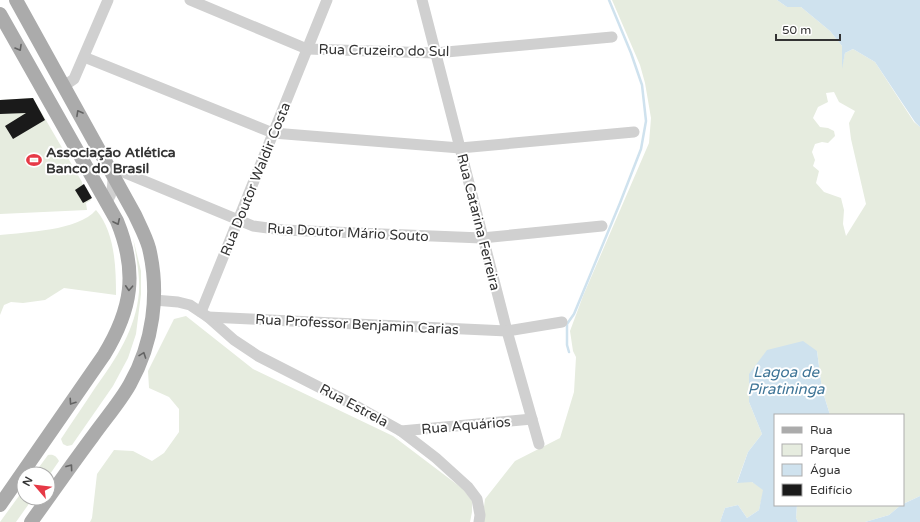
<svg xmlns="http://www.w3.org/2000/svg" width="920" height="522" font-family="'Varela Round',sans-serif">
<rect width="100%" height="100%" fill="#fff"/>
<g fill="#e6ecdf" fill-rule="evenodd">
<path d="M612,0h165l10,7h14l29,24 12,15v20l3,-13 8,-4 22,13 39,60 6,5v369l-17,8v-89h-73l-8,-26 -5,-38 -68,51 13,32 -14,18 -11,30h15l12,7 -5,21 -12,8 -9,-13 -13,3 -5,14h-238l3,-23 30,-38 45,-23 14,-46 2,-35 -3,-6 -3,-20 13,-35 66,-153 2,-25 -6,-35 -5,-18zM834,92l5,10 16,9 -6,12 2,16 15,65 -20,32 -3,-12 1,-14 -3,-12 -17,-6 -8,-9 3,-12 -6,-5 2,-6 -3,-8 3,-8 7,-2 6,1 7,-7 -1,-5 -6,-3 -8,-1 -7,-9 5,-11 10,-5 -2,-9z"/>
<path d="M33,98l49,84v1l9,17 -5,3 1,7 -87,4v-114z"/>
<path d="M96,210c19,22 20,57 20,85l-52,-7 -19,12 -22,3 -12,-1 -7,3 -4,10v-80c26,-3 78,-4 96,-25z"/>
<path d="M133,238l8,33v23l-5,40 -8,24 -15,28 -41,59 -5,1 -4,-2 -2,-5c11,-17 23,-34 34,-51 21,-29 41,-59 44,-96 1,-18 -3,-36 -6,-54z"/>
<path d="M186,316l67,53 140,67 70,53 9,12v11l-2,10h-380l2,-4 5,-44 17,-24 19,1 19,10 12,-8 15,-21v-23l-10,-12 -20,-9 -1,-17 26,-52z"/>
<path d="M48,455c6,-1 8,1 11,6l-11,16v-3h-14z"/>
<path d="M24,489v9h9l-17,24h-16z"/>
<path d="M797,505h104l-12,10 -24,7h-67l-2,-4z"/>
</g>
<g fill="#cfe2ee">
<path d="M777,0h143v127l-5,-5 -40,-60 -22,-13 -8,4 -3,16v-23l-12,-15 -29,-24h-14z"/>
<path d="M803,341l14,10 5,38 8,26h-55v90h22l-1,13 2,4h-78l5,-14 13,-3 9,13 12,-8 4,-20 -11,-8 -15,1 11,-31 14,-18 -13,-32v-28l18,-24z"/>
<path d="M920,496v26h-55l24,-7 12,-10z"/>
</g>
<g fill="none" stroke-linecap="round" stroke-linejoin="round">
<path stroke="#cfe2ee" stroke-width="2.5" d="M569,352l-2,-7v-21l7,-10 46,-111 21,-54 5,-28 -4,-36 -11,-32 -22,-53"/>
</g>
<g fill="#1a1a1a">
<path d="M33,98l12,22 -32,19 -8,-13 21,-13 -26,1v-14z"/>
<path d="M84,184l8,14 -9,5 -8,-13z"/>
</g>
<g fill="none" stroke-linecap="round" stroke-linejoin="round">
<g stroke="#d0d0d0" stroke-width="11">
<path d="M190,0l117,49 128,4 177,-16"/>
<path d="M422,0l85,331 32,113"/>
<path d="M84,57l189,76 187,15 174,-16"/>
<path d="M64,86l10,-7 34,-79"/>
<path d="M107,202c6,-10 6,-17 6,-29l5,-3 135,56 30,4 199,8 120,-12"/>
<path d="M154,300l24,2 12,3 18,12 26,23 24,16 100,51 43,24 35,27 32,29 9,12 3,16 -1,7"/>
<path d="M201,312l126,-312"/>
<path d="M208,317l299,14 55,-9"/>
<path d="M401,431l131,-12"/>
</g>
<g stroke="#ababab" stroke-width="14">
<path d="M16,0l119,215c5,11 11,22 14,33 11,46 4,95 -19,136 -10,18 -25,35 -37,52 -21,28 -41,57 -62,86"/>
<path d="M0,14l117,207c21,51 15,88 -13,134l-104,150"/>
</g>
</g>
<defs><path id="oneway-chevron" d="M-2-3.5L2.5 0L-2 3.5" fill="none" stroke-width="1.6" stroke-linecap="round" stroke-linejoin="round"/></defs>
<g stroke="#636363">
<use href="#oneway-chevron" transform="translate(19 48) rotate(60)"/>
<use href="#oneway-chevron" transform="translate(79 113) rotate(-119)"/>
<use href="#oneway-chevron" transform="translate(117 222) rotate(65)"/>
<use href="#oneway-chevron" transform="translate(129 288) rotate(93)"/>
<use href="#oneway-chevron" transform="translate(143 355) rotate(-70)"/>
<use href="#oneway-chevron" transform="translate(72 402) rotate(124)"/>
<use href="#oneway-chevron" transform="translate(70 467) rotate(-54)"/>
</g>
<defs>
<symbol id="stadium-bare" viewBox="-9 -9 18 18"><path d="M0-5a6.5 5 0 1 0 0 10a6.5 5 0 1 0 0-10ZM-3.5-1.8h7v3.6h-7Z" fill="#e63946" stroke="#fff" stroke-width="2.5" paint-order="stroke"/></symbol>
</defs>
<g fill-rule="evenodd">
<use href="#stadium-bare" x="23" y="149" width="22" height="22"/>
</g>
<g text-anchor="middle" stroke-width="4" stroke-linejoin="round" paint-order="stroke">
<g font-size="14" fill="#333" stroke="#fff">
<text transform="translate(384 50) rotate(1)" y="5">Rua Cruzeiro do Sul</text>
<text transform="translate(255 179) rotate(-68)" y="5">Rua Doutor Waldir Costa</text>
<text transform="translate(479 222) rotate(76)" y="5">Rua Catarina Ferreira</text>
<text transform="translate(348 232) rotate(3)" y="5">Rua Doutor Mário Souto</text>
<text transform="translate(357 324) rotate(3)" y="5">Rua Professor Benjamin Carias</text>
<text transform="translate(354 405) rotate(28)" y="5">Rua Estrela</text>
<text transform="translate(466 425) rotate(-5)" y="5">Rua Aquários</text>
</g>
<g font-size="14" font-weight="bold" fill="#333" stroke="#fff" text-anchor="start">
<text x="46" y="157">Associação Atlética<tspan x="46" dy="16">Banco do Brasil</tspan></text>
</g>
<g font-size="15" font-style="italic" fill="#3f7597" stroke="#fff">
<text x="786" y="377">Lagoa de<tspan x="786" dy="17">Piratininga</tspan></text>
</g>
</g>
<rect x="774" y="414" width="130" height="92" fill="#ffffff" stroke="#adadad"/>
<rect x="782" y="427" width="20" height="6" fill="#ababab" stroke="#adadad"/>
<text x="810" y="434" font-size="12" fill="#333333">Rua</text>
<rect x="782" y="444" width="20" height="12" fill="#e6ecdf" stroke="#adadad"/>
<text x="810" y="454" font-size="12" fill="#333333">Parque</text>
<rect x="782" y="464" width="20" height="12" fill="#cfe2ee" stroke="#adadad"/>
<text x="810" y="474" font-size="12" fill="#333333">Água</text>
<rect x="782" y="484" width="20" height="12" fill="#1a1a1a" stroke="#adadad"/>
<text x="810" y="494" font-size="12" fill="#333333">Edifício</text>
<g transform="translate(36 486) rotate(298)"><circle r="19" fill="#ffffff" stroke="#adadad"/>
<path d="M0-3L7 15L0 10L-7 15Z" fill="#e63946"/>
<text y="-6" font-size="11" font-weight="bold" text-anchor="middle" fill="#333333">N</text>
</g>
<path d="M776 34v6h64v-6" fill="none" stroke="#333333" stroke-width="2"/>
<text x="782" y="34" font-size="12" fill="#333333" stroke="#ffffff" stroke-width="3" paint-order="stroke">50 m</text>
</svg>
